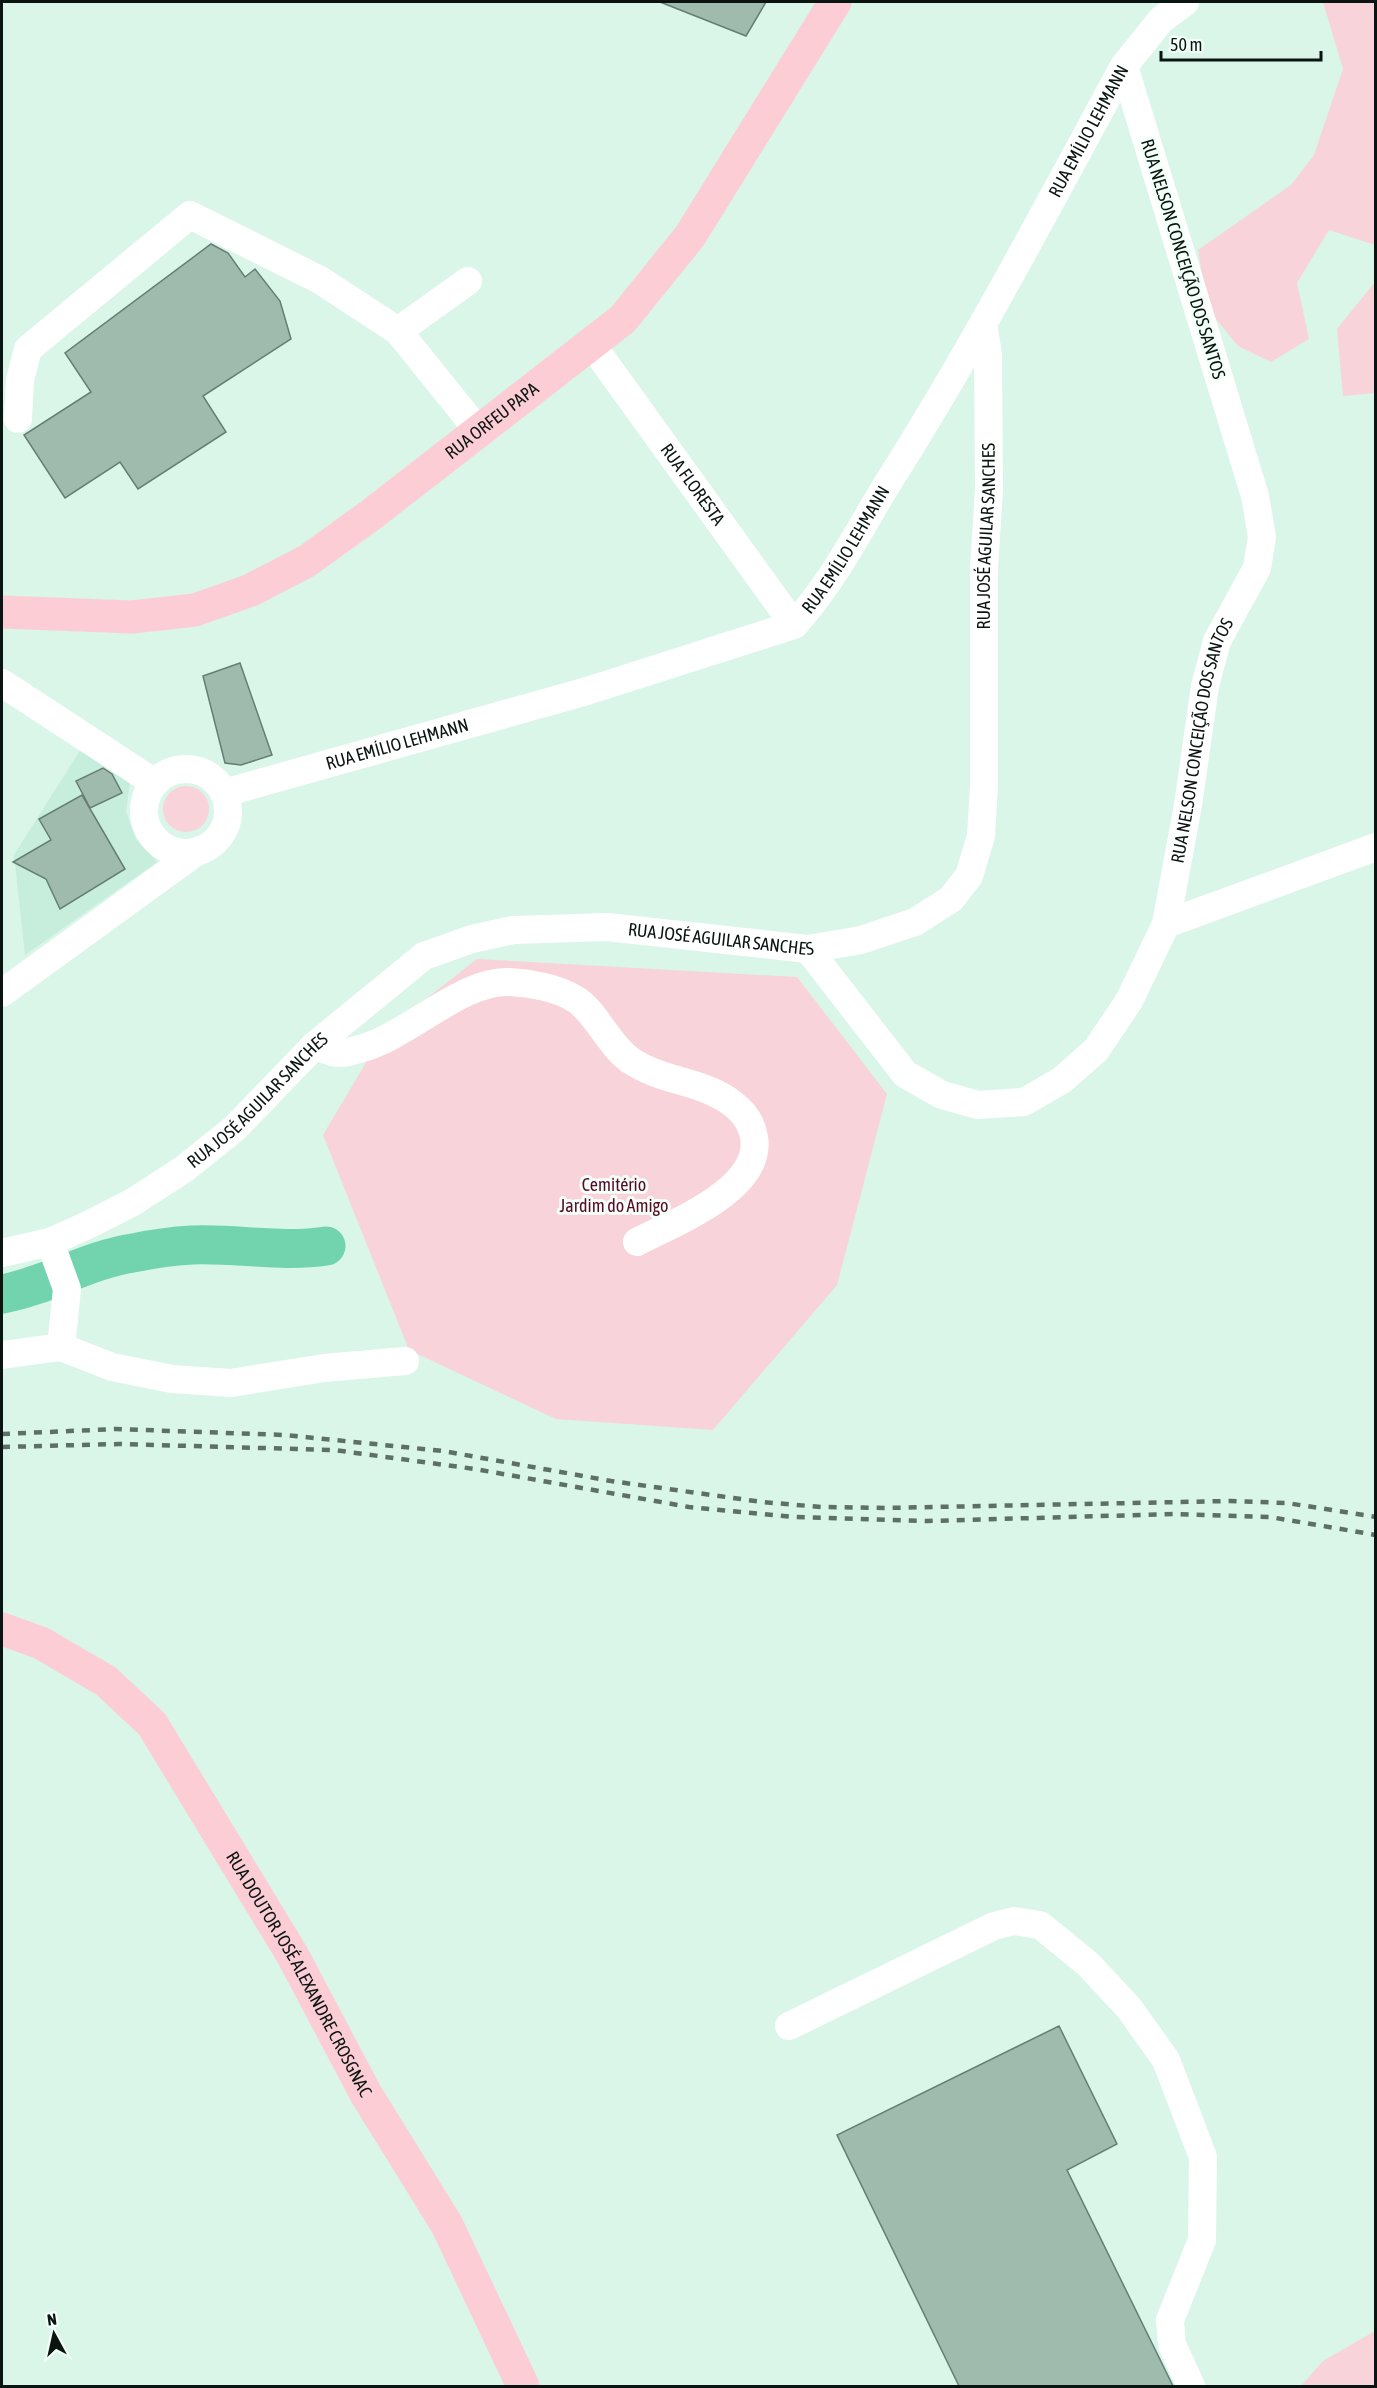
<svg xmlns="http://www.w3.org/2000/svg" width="1377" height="2388" font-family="'Asap Condensed',sans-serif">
<rect width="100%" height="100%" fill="#d9f6e9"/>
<path fill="#c7eddc" d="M81,749l49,33 -4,30 10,27 21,23 -132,93 -11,-100z"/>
<g fill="#f8d3d9">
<path d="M1323,2h52v243l-46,-15 -32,53 12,56 -38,23 -33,-16 -30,-37 -10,-59 93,-65 23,-30 29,-86z"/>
<path d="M1375,282v111l-32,3 -6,-67z"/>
<circle cx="186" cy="809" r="23"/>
<path d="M477,959l320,18 90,117 -50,191 -124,145 -157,-11 -147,-69 -86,-215 61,-103z"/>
<path d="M1375,2331v55h-74l22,-25z"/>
</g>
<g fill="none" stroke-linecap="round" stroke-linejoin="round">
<path stroke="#71d4ae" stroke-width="39" d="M2,1294c45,-8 85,-34 131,-41 19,-4 40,-7 59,-8 45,-2 89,8 134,1"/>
</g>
<g fill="#9fbbae" stroke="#647e73" stroke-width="1.5">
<path d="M660,2h106l-20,34z"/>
<path d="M211,244l17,9 17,24 10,-8 25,32 11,38 -88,57 23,36 -88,57 -18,-27 -55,36 -41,-63 67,-43 -26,-39z"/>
<path d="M240,663l32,92 -31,10 -16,-2 -22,-87z"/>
<path d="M103,768l9,6 10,19 -32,15 -14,-27z"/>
<path d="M82,795l43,74 -65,40 -14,-30 -33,-17 38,-22 -12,-21z"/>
<path d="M1059,2026l58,118 -50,26 106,216h-214l-122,-251z"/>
</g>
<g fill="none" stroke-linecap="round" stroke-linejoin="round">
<g stroke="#fff" stroke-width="28">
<path d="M468,281l-70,50 82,102"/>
<path id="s1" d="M592,345l202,280"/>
<path d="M18,419l2,-39 8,-31 162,-134 130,65 78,51"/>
<path d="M2,683l153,100"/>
<circle cx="186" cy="811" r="42"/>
<path id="s2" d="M224,793l363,-102 207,-66c39,-43 65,-95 95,-144 85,-134 159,-275 235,-415l37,-46 24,-18"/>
<path d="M1166,924l210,-77"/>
<path id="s3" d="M808,949l97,125 37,21 36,10 46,-3 38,-22 34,-30 33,-49 37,-77 22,-119 17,-119 12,-45 40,-73 5,-31 -7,-41 -131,-430"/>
<path d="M2,993l197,-143"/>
<path d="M315,1045c7,3 14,7 21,8 8,1 15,-2 23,-4 49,-12 103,-70 151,-67 20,1 48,6 65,17 20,11 34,48 58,63 30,19 67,19 96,39 14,10 22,20 25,36 9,52 -79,85 -117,105"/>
<path d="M50,1242l17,47 -6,58"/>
<path id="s4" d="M2,1253l48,-11 38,-17 45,-23 51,-33 51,-41 80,-83 109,-89 48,-17 41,-9 94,-3 201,22 53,-9 54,-18 36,-23 18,-23 12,-40 3,-50v-217l5,-80 -1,-135 -5,-30"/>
<path d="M2,1355l59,-8 51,20 60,12 59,4 93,-15 81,-7"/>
<path d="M789,2026l205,-100 20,-5 26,4 48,39 41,44 37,52 37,97 -1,83 -32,80 2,25 19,41"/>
</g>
<g stroke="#fdcdd6" stroke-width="33">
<path id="s5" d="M2,612l130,5 63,-7 56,-20 56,-29 65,-47 251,-195 67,-83 145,-234"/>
<path id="s6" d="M2,1629l39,14 65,38 46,43 141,232 73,138 81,131 76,161"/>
</g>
<g stroke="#5d6f67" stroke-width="4.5" stroke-dasharray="8 8" stroke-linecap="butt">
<path d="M2,1434l114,-5 169,6 158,16 168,30 151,21 59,5 64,1 345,-7 57,2 89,14"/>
<path d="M2,1447l117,-3 215,6 141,19 214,38 104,10 135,4 246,-7 96,3 106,18"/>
</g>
</g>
<g text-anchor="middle" stroke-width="6" stroke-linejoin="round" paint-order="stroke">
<g font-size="18" fill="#0a1410" stroke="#f3fff9">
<text dy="6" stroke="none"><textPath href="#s2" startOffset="1170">RUA EMÍLIO LEHMANN</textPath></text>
<text transform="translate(1183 259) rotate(73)" y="6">RUA NELSON CONCEIÇÃO DOS SANTOS</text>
<text dy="6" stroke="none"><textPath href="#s5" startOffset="548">RUA ORFEU PAPA</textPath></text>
<text dy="6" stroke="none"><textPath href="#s1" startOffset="172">RUA FLORESTA</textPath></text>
<text dy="6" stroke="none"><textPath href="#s4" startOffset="1437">RUA JOSÉ AGUILAR SANCHES</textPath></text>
<text dy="6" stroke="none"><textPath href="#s2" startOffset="686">RUA EMÍLIO LEHMANN</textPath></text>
<text dy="6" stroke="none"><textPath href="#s3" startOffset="705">RUA NELSON CONCEIÇÃO DOS SANTOS</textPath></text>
<text dy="6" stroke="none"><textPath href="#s2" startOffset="180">RUA EMÍLIO LEHMANN</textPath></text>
<text dy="6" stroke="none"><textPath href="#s4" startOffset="825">RUA JOSÉ AGUILAR SANCHES</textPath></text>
<text dy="6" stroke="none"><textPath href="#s4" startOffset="303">RUA JOSÉ AGUILAR SANCHES</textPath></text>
<text dy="6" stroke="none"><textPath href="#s6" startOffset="470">RUA DOUTOR JOSÉ ALEXANDRE CROSGNAC</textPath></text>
</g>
<g font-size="18" fill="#590925" stroke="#f3fff9">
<text x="614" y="1191">Cemitério<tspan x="614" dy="21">Jardim do Amigo</tspan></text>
</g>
</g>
<rect width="1377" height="2388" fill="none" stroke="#0a1410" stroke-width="6"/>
<g transform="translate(54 2334) rotate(352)" stroke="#f3fff9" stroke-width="4.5" paint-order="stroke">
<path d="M0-4.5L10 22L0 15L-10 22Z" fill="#0a1410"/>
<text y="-9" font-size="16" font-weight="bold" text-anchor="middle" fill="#0a1410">N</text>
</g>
<path d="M1161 51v9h160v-9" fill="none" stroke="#0a1410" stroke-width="3"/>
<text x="1170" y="51" font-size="18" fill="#0a1410" stroke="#f3fff9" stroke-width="4.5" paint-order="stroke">50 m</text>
</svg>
